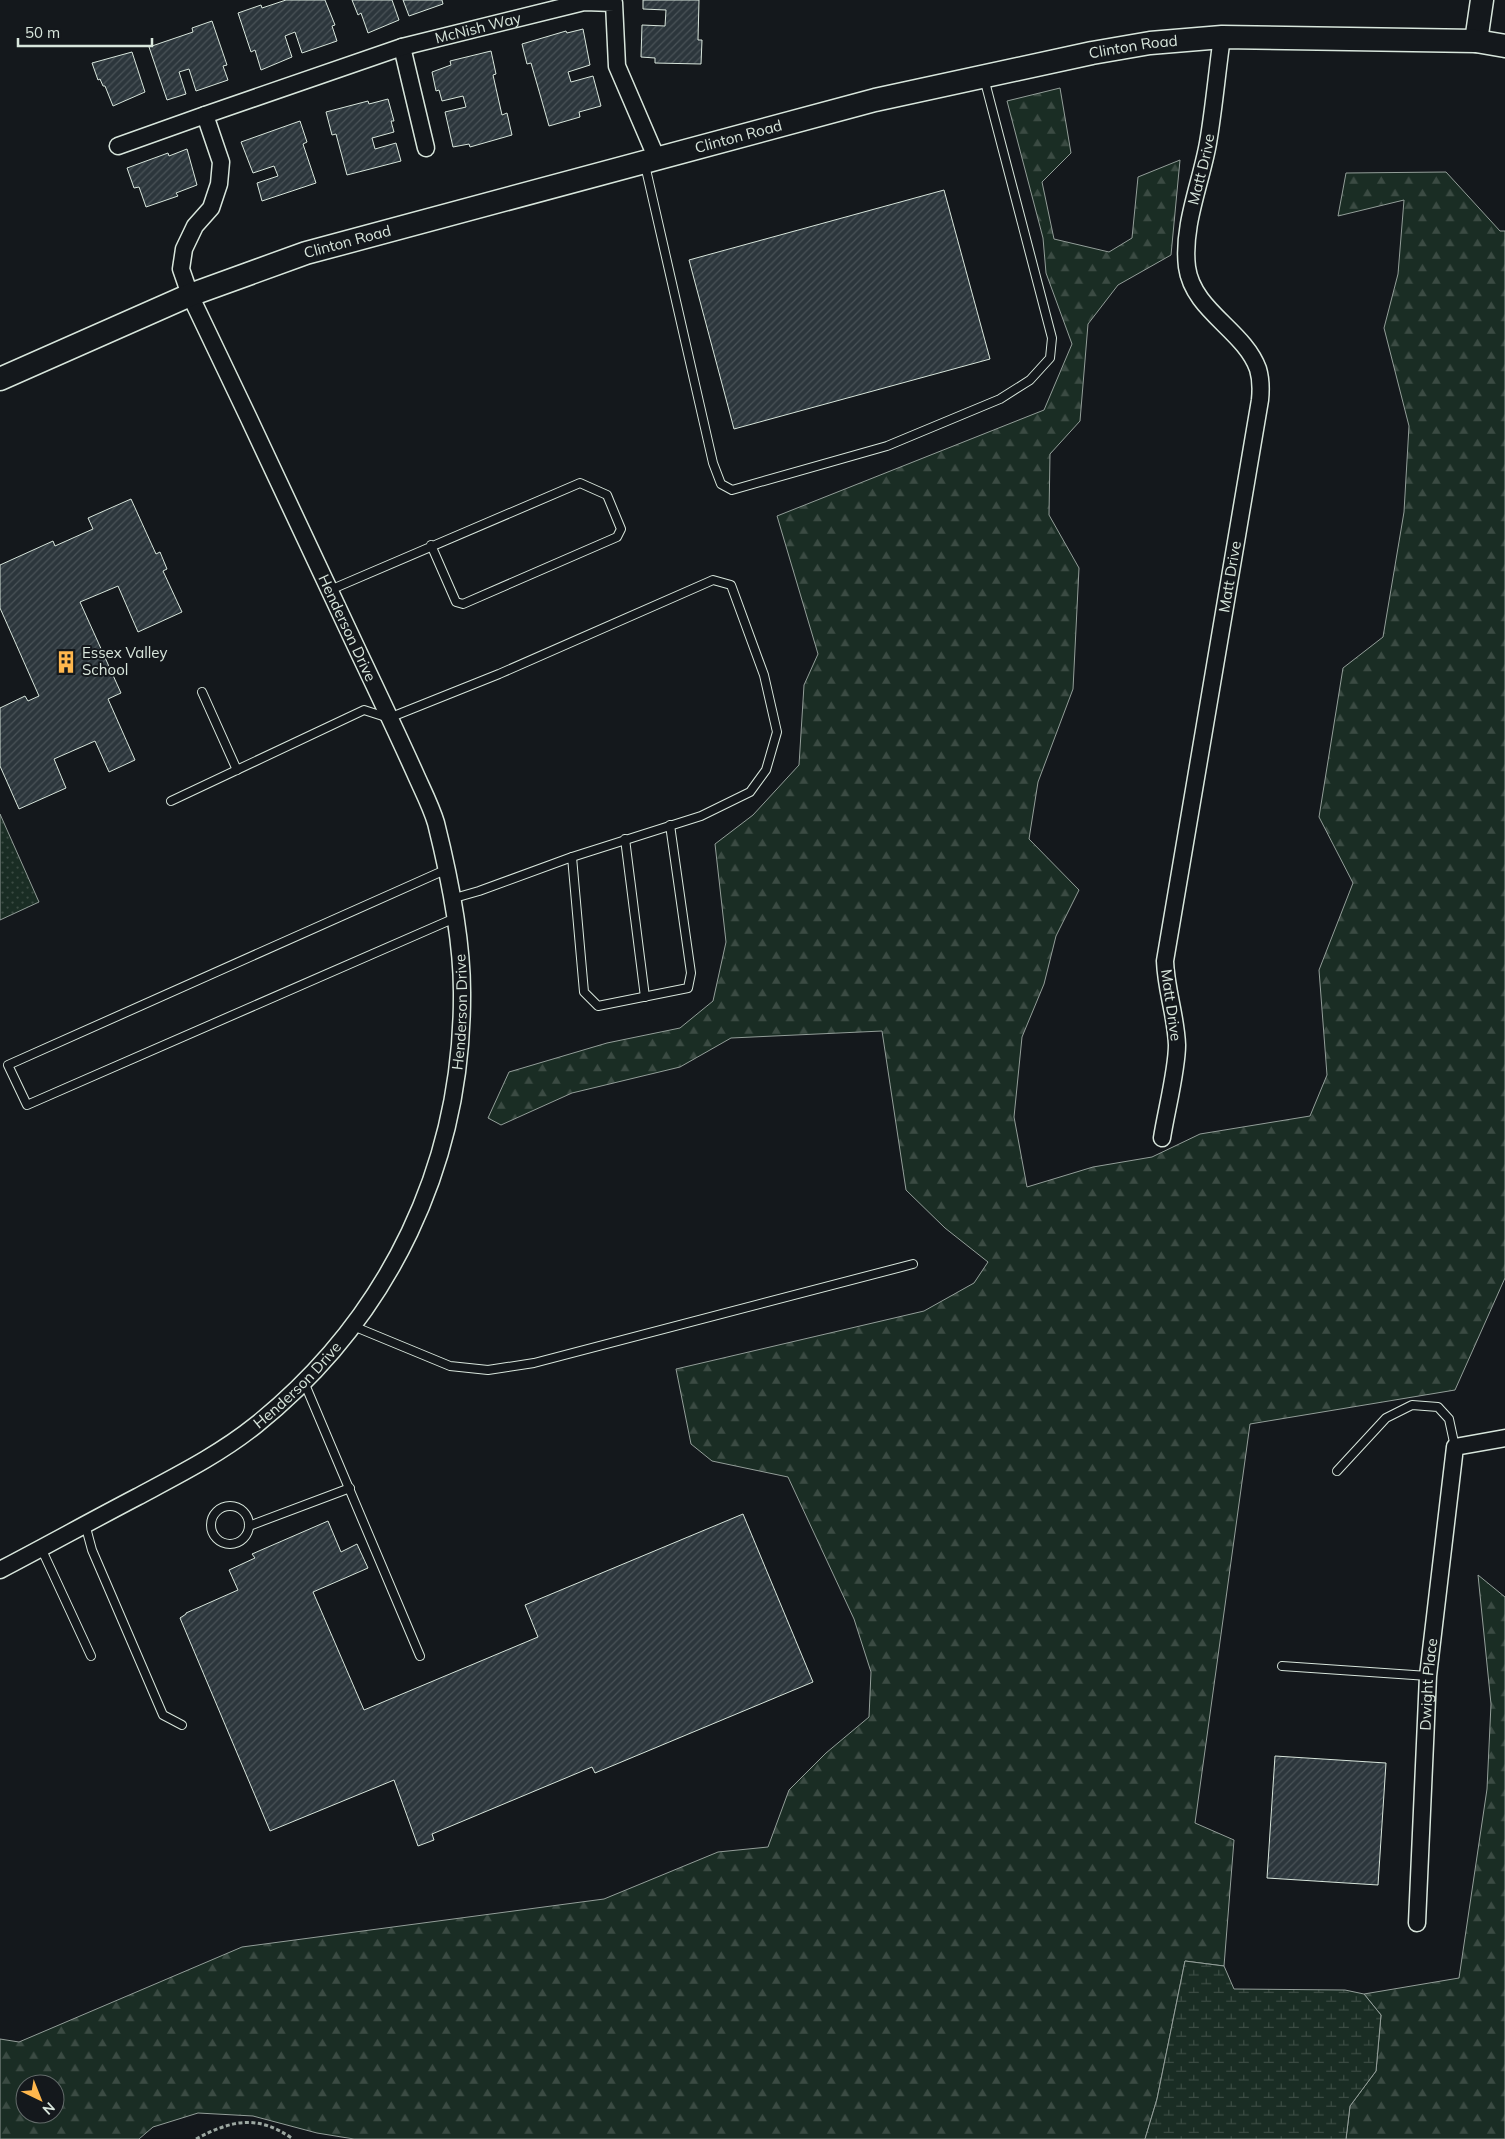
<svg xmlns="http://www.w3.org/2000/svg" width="1505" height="2139" font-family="Mulish,sans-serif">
<defs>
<pattern id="green-dots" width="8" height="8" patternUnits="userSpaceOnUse" patternTransform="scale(1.25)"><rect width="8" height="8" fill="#1a2d24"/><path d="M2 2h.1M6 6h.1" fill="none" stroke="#3b4b43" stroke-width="1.8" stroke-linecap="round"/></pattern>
<pattern id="forest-firs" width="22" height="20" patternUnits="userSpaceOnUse" patternTransform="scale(1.25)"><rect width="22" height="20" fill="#1a2d24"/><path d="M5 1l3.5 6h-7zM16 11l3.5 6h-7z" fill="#3b4b43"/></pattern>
<pattern id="wetland-marsh" width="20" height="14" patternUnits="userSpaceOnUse" patternTransform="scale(1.25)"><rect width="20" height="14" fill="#1a2d24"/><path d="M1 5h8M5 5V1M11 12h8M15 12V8" fill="none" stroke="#3b4b43"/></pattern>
<pattern id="building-hatch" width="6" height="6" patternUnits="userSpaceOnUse" patternTransform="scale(1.25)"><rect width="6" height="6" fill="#2c363c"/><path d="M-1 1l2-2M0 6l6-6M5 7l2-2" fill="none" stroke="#4a5358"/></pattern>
</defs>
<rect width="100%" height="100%" fill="#14181c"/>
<path fill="url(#green-dots)" stroke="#939e99" d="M0,814l39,88 -39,18z"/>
<g fill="url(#forest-firs)" stroke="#939e99" fill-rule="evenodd">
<path d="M1060,88l11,65 -29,29 12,57 55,13 23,-14 6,-61 42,-17 -9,95 -53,30 -30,39 -8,97 -30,33 -1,61 30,53 -6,121 -35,93 -9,57 50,51 -23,46 -12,48 -22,53 -8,80 13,70 66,-20 59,-10 48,-23 110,-18 17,-41 -8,-105 34,-87 -34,-66 24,-149 40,-31 21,-125 5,-86 -25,-98 14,-54 6,-74 -66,16 8,-43 100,-1 54,59h5v1047l-50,112 -205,34 -55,399 39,17 -10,126 -39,-5 -28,138 -12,40h-791l-37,-6 -64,-17 -55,-3 -45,14 -14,12h-139v-100l19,3 223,-95 362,-48 114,-47 50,-5 21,-57 37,-37 43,-36 2,-45 -17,-53 -66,-142 -76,-16 -21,-17 -15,-75 248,-58 50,-28 14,-21 -43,-34 -39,-38 -24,-159 -151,7 -51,29 -108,26 -71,32 -13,-7 21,-46 98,-29 73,-15 33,-27 13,-59 -11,-98 38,-29 46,-50 5,-80 14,-31 -41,-138 267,-106 28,-66 -26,-71 -3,-35 -36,-137zM25,2084h30v30h-30z"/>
<path d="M1478,1575l27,22v542h-159l4,-33 26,-35 5,-56 -17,-21 95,-16 28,-189 4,-85z"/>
</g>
<path fill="url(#wetland-marsh)" stroke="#939e99" d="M1185,1961l39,5 10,23 111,1 19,4 17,21 -5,56 -26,35 -4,33h-201l12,-40z"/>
<g fill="url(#building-hatch)" stroke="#d8e6dc">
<path d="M286,0h39l10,25 -3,1 5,15 -35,12 -7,-21 -10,4 7,21 -31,13 -6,-20 -4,2 -13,-39 23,-8 1,3z"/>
<path d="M352,0h40l7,20 -31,13 -7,-20 -3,2z"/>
<path d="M403,0h39l1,4 -34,12z"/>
<path d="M643,0h56l-1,40h4l-1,24 -46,-1v-5l-14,-1 1,-32 23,1 1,-16 -23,-1z"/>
<path d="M212,21l15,44 -4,1 5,14 -32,11 -7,-22 -10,3 7,22 -19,6 -18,-53 44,-15 -1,-4z"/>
<path d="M583,29l7,36 -22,7 3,10 22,-6 8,30 -22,6 1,5 -31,9 -18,-63 -4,1 -5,-20 44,-13 1,2z"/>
<path d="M491,51l5,23 -3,1 9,40 5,-2 5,22 -42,12 -1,-3 -16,3 -8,-35 21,-5 -3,-11 -21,5 -3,-11 -3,1 -4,-19 19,-7 -1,-4z"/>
<path d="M132,52l13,40 -32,14 -8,-20h-2l-3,-7 -2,1 -6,-17z"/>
<path d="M388,99l6,22h-3l3,11 -22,6 3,11 21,-6 5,18 -54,14 -11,-41 -4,1 -6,-23 42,-11 1,3z"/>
<path d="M300,121l7,21 -4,2 13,39 -54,18 -5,-18 21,-7 -4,-10 -21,7 -12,-31z"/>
<path d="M187,149l10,36 -21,8 2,3 -32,11 -7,-20 -5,1 -7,-20 41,-15 1,3z"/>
<path d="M944,190l46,169 -256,70 -45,-169z"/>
<path d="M131,499l25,55 4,-2 7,17 -4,2 19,41 -44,20 -20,-46 -38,16 41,91 -13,6 27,61 -26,12 -14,-31 -41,18 12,29 -47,21 -19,-43v-58l25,-12 3,5 11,-5 -39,-88v-43l53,-24 2,5 38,-17 -5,-11z"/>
<path d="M743,1514l70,168 -218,91 -3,-6 -160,67 2,6 -16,6 -24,-66 -124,51 -90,-213 6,-4v-1l52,-23 -9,-20 26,-12 -3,-4 76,-33 13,31 16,-8 11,24 -55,24 51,118 174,-73 -13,-32z"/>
<path d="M1275,1756l111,7 -8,122 -111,-7z"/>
</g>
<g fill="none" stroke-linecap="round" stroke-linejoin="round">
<defs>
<g id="lane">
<path d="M645,165l68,298 8,21 11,6 155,-44 113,-47 30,-19 20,-22 2,-20 -68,-260"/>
<path d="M330,590l250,-107 27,12 14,34 -4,8 -154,67 -7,-2 -25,-57"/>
<path d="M202,692l35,78"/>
<path d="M171,801l193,-91 25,8 110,-44 214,-94 18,5 33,90 13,57 -11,38 -16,22 -49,24 -129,41"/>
<path d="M625,839l20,158"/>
<path d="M445,870l-437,195 19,40 428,-187"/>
<path d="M451,899l28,-8 93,-34 12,135 14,14 90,-18 3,-15 -21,-148"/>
<path d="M353,1326l97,40 38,4 46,-7 379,-99"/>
<path d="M304,1382l116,274"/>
<path d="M1337,1471l49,-53 26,-13 26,2 11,12 6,28"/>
<circle cx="230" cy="1525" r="19"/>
<path d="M85,1524l7,26 71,165 19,10"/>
<path d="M249,1526l101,-38"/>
<path d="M41,1548l50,108"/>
<path d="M1282,1666l146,10"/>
</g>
<g id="street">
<path d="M402,47l24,101"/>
<path d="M118,146l87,-31"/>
<path id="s1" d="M1162,1138c4,-26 15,-68 15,-93 -1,-29 -11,-55 -12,-84l95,-561c1,-10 1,-21 -2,-31 -14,-39 -65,-58 -71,-102 -5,-41 14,-84 21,-124 6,-35 9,-71 14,-106"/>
<path id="s2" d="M0,1570c46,-24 91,-49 137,-73 41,-22 83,-43 119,-72 134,-108 207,-262 206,-433 0,-53 -13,-117 -26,-169 -5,-17 -14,-34 -21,-50 -18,-40 -37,-80 -56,-120 -55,-119 -112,-239 -169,-358l-9,-26 3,-20 11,-23 16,-18 8,-24 2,-22 -16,-47 197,-68 182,-45 30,1 3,63 40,93"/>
<path id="s3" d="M1417,1923l11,-247 27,-229 50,-9"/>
</g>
<g id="secondary">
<path d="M1476,41l6,-41"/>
<path id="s4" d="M0,379l190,-84 116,-42 569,-153 217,-47 58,-10 72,-6 254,4 29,5"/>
</g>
</defs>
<use href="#lane" stroke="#d8e6dc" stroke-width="10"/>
<use href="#street" stroke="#d8e6dc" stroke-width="19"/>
<use href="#secondary" stroke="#d8e6dc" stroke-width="25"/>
<path stroke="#9da8a2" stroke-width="3" stroke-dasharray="4 2.5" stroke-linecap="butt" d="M196,2139c36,-19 61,-25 97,0"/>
<use href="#lane" stroke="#14181c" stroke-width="8"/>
<use href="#street" stroke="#14181c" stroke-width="16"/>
<use href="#secondary" stroke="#14181c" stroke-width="22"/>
</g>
<defs>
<symbol id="building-bare" viewBox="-9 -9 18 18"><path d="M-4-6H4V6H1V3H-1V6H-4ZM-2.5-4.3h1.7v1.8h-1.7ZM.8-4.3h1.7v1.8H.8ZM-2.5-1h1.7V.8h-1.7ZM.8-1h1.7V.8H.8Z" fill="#ffb74d" stroke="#14181c" stroke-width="2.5" paint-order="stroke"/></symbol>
</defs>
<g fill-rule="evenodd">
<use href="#building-bare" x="50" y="646" width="32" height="32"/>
</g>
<g text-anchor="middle" stroke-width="4" stroke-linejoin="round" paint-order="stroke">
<g font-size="15" fill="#d8e6dc" stroke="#14181c">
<text dy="5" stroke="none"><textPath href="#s2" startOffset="2026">McNish Way</textPath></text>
<text dy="5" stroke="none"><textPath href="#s4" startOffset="1184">Clinton Road</textPath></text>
<text dy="5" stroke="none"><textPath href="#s4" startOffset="779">Clinton Road</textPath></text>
<text dy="5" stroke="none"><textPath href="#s1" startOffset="1005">Matt Drive</textPath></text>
<text dy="5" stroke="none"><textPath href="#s4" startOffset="374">Clinton Road</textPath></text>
<text dy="5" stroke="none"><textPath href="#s1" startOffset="569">Matt Drive</textPath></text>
<text transform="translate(347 628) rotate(65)" y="5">Henderson Drive</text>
<text transform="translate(1171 1005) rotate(82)" y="5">Matt Drive</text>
<text dy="5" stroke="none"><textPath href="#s2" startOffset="771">Henderson Drive</textPath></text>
<text dy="5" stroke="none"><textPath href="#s2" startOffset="352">Henderson Drive</textPath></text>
<text dy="5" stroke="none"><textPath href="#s3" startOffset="239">Dwight Place</textPath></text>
</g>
<g font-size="15" fill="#d8e6dc" stroke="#14181c" text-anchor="start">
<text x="82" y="658">Essex Valley<tspan x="82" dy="17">School</tspan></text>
</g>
</g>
<g transform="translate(40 2099) rotate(137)"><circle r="24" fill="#14181c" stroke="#626a69"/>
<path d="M0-4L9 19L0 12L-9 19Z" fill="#ffb74d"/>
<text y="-8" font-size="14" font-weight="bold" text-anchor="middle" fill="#d8e6dc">N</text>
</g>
<path d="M18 38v8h134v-8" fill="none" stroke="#d8e6dc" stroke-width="2.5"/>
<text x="25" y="38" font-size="15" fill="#d8e6dc" stroke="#14181c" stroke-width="4" paint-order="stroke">50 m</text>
</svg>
